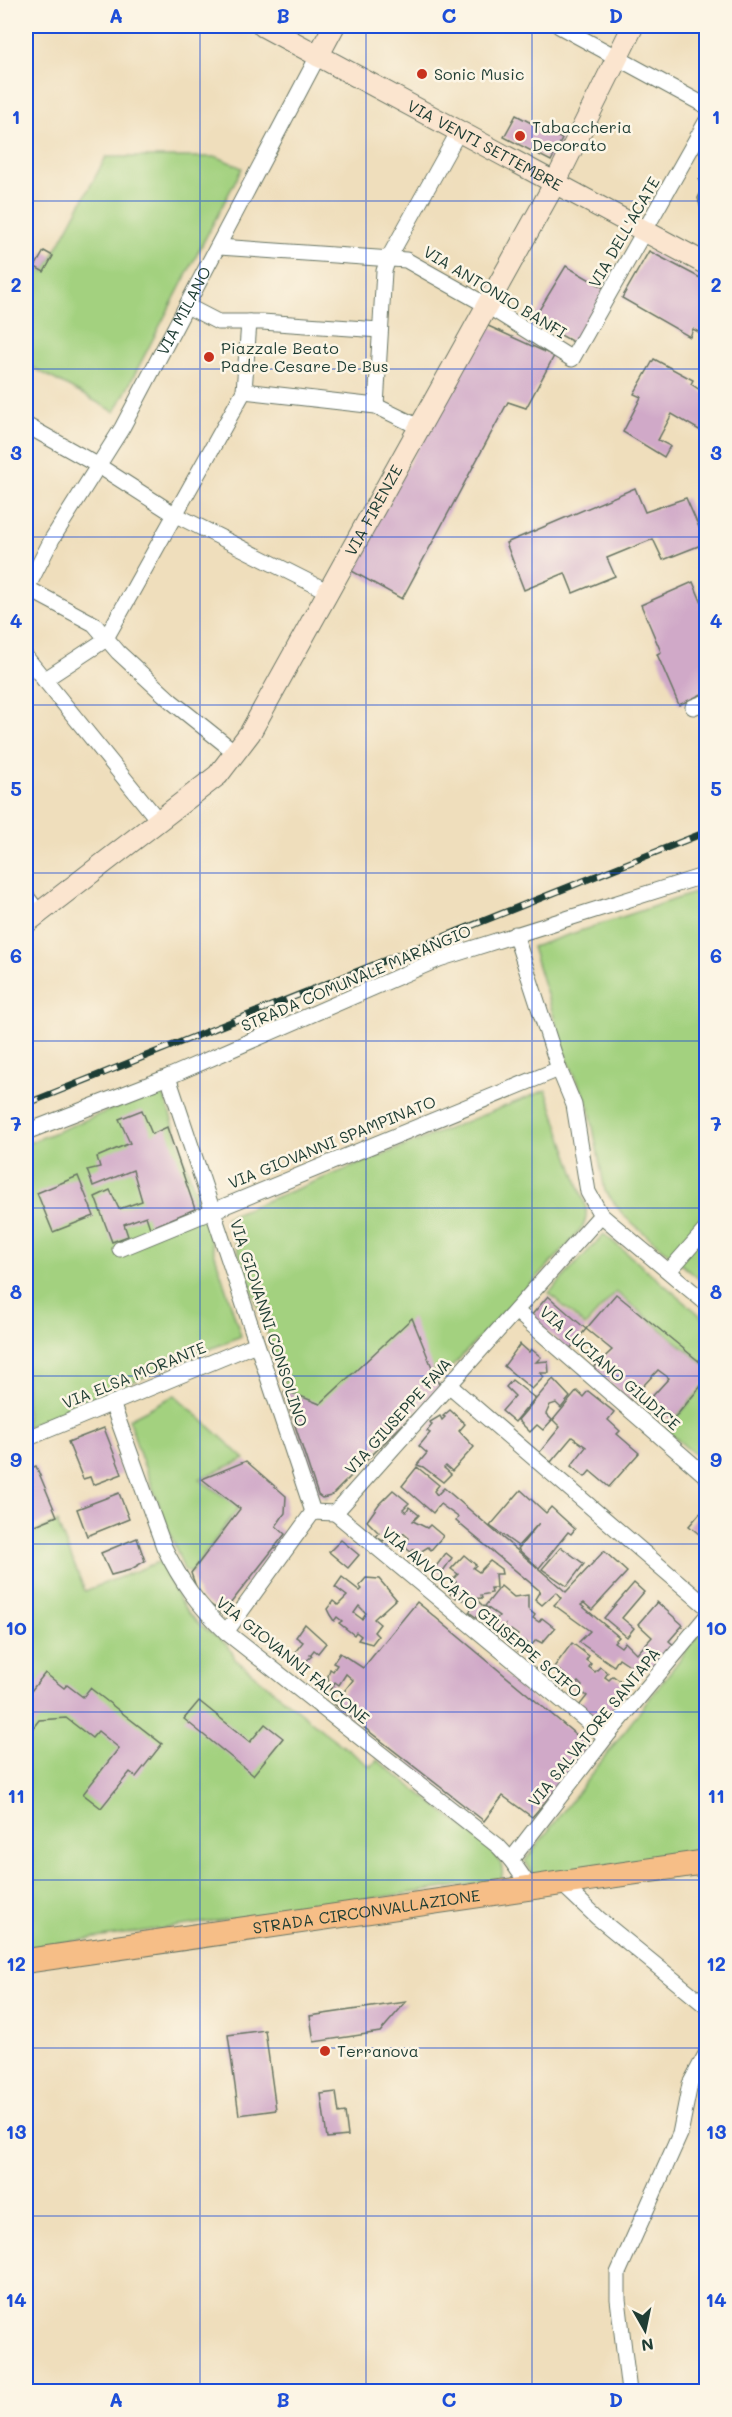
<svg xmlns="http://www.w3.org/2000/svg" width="732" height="2417" font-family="Mali,sans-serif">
<rect width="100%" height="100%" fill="#fcf5e5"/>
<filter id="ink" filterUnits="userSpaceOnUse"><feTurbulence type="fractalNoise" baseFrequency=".0167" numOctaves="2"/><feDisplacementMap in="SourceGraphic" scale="12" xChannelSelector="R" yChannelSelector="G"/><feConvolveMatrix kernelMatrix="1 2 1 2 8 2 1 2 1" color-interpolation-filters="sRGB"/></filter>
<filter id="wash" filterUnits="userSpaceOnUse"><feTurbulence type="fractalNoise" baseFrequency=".008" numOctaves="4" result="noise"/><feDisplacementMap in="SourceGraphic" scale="24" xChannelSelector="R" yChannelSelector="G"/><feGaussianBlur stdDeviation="1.35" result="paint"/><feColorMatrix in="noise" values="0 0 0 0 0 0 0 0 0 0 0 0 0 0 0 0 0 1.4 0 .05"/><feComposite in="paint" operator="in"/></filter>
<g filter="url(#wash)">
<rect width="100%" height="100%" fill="#efdebc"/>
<g fill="#a3d17f" stroke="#61875a" stroke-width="1.5">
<path d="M106,157h112l24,11 -127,244 -89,-48v-79l9,-18 9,5z"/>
<path d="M706,889v396l-82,-69 -19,-25 -16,-85 -22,-47 -35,-112z"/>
<path d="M162,1089l79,247 -215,91v-283z"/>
<path d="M546,1090l39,114c5,19 -5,26 -17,41l-242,253 -100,-281z"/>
<path d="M604,1234l102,86v46l-90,-74 -31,34 -36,-33z"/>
<path d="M706,1383v81l-40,-34z"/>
<path d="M175,1395l70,64 -46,20 40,28 -48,66 -7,-3 -45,-118 -10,-33z"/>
<path d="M57,1522l28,69 76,-30c9,22 18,43 35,60 15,15 32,18 39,38l88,72 48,36 6,-7 112,87c8,9 17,20 12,33l-475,68v-413z"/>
<path d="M706,1625v225l-170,29 -11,-18z"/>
</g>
<g id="blocks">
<g fill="#d0a9c8" fill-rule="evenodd">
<path d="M516,115l46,24 -11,22 -47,-24z"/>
<path d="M706,178v51l-8,-31 4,-8 -3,-10z"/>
<path d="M44,251l9,5 -9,16 -9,-5z"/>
<path d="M649,251l57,30v55l-13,-7 -3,8 -68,-39z"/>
<path d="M566,266l40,23 -29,55 -44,-24z"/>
<path d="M486,325l68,31 -28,52 -18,-6 -106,197 -52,-29z"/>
<path d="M654,359l39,21 -2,4 15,10v40l-34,-20 -14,26 12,6 -6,11 -41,-25 18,-35 -7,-3z"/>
<path d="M635,488l10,24 41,-14 20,45 -43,17 -10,-21 -46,19 8,18 -42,17 -8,-20 -41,17 -18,-47z"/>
<path d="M693,582l13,31v79l-27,13 -22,-51 4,-2 -20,-47z"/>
<path d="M142,1110l10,24 15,-7 28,82 -45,19 -4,-12 -22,8 4,12 -16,6 -17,-45 15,-7 9,19 23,-8 -9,-31 -40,16 -6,-16 13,-3 -3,-10 33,-14 -11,-24z"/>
<path d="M78,1176l16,40 -41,16 -16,-39z"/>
<path d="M616,1294l90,73v13l-34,41 -24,-20 21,-23 -11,-8 -28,30 -37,-32 19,-18 -26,-21z"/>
<path d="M548,1296l38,33 -17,21 -39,-33z"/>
<path d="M412,1318l28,69 -109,109 -9,2 -4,-3 -34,-103 4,-1 32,13z"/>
<path d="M520,1344l9,8 2,-3 10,8 -5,5 12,-1 1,12h-9l4,4 -12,12 -28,-23z"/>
<path d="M553,1379l17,18 -9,11 -5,-5 -6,2 -4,9 6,6 -9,10 -6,-5 -7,7 -12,-12z"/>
<path d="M512,1380l23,18 -20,24 -13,-11 13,-15 -9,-9z"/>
<path d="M577,1391l6,6 5,-6 26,21 -6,8 12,11 -3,3 22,19 -30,34 -19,-16 -5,6 -14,-11 15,-19 -14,-10 -21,25 -12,-9 21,-26 -7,-7z"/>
<path d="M450,1410l15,14 -6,7 15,16 -22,24 -6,-5 -2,2 7,6 -8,8 -20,-15 -6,-2 10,-12 -8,-7 11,-13 -3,-2 5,-6 -2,-3 10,-6 2,4 3,-3 -2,-1z"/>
<path d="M104,1428l18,46 -29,11 -3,-8 -7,2 -15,-37z"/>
<path d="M246,1461l40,35 -1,17 -9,13 9,8 -62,79 -23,-15 -9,-25 49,-64 -38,-30z"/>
<path d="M36,1466l21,50 -31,13v-59z"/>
<path d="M417,1467l22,18 -5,6 3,4 7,-7 122,104 38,-41 23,21 -35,38 -8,-7 -3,2 38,32 -5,5 7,5 4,-5 12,12 15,-17 -14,-13 19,-22 26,23 -14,16 7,6 -21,23 -10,-9 -8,9 -18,-12 -5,8 -35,-24 11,-11 -36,-26 7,-7 -5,-6 -14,13 -7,-6 5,-8 -84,-70 2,-4 -18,-13 -7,9 -31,-27z"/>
<path d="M393,1490l16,13 -6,6 3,3 3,-5 10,8 -6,6 14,7 3,-3 13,11 -12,14 -3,-3 -8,5 -6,-3 -3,3 -8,-6 6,-8 -6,-5 -4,5 -8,-6 -8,9 -7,-4 3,-4 -12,-12 12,-17z"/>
<path d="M521,1490l25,23 5,-6 24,22 -4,5 -3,-2 -29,36 -21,-19 21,-26 -21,23 -28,-20z"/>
<path d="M119,1493l10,26 -42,17 -10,-27z"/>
<path d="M706,1506v29l-2,3 -15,-12z"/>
<path d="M137,1538l8,23 -15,9 -19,5 -10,-22z"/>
<path d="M341,1540l18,15 -11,13 -19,-16z"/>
<path d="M561,1547l23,17 -17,22 -25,-17z"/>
<path d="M446,1553l6,5 -11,16 -7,-5z"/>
<path d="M464,1555l12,10 -3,3 6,4 11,-11 11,8 1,5h-7l1,14h-5l1,5 -11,2 1,3 -20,2 3,-8 -2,-2 -7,8 -6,-4 5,-6 -2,-2 3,-4 -3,-3 5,-5 -7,-5z"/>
<path d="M342,1577l18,14 2,-2 -3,-3 7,-8 13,1 17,20 -22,20 6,5 -6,8 4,4 -6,8 -14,-4 3,-4 -5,-4 -2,3 -15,-12 3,-2 -5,-4 -3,4 -4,-6 -3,-6 6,-8 5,4 9,-9 -12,-9zM359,1606l7,7 -4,6 -8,-6z"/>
<path d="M634,1583l10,9 -22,26 12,10 -7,9 -23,-19z"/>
<path d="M501,1586l13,11 14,-2v14l7,6 -2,3 6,4 3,-4 13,10 -13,15 -6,-3 -5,6 -6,-5 -2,3 -8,-6 3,-3 -7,-5 -5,2 -1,-7 -9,10 -8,-6 11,-13 -14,-10z"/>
<path d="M478,1601l7,7 -8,10 -8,-6z"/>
<path d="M417,1602l175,146 -60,69 -29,-21 -19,25 -150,-117 19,-24 -7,-6 -7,11 -4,-3 -5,8 -2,-14 2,-7 3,2 4,-6 -4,-2 7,-10 23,15z"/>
<path d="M305,1624l21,19 -8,10 -4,-3 -4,5 2,1 -6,5 -14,1 7,-7 -4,-3 8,-10 -7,-5z"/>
<path d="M572,1643l17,13 -3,4 5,4 -2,3 6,5 5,-5 8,6 -3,4 4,3 4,-4 14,10 -9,16 7,5 -17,21 -29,-22 8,-10 -8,-6 3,-4 -4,-4 -5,7 -12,-9 4,-5 -11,-8z"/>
<path d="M45,1673l19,15 3,-3 16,12 7,-9 72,56 -26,33 -6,-5 -29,36 -18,-14 36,-46 -21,-17 -6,7 -26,-20 -27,2 -13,17v-46l2,-3 3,3z"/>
<path d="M199,1701l51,41 15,-18 18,14 -30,37 -69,-56z"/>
<path d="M406,2002l-26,30 -66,10 -4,-26z"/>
<path d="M265,2030l11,80 -37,5 -11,-80z"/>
<path d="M336,2092l3,21 6,-1 3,24 -21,2 -6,-44z"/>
</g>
</g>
</g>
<g filter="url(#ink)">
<use href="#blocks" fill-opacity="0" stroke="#687564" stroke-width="1.5"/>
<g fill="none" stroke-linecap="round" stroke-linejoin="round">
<defs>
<g id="street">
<path d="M559,26l147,80"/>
<path d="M219,247l187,13 80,45 86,54 134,-237"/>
<path d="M187,306l31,16h44l118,8"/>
<path d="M244,391l132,15 43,21"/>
<path d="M376,406l8,-135 4,-12 71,-128"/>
<path d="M26,425l73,41 75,48 153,77"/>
<path d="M27,588l67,36 24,28 53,49 65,52"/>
<path id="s1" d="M26,590l26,-51 70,-111 196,-372"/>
<path d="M26,657l132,163"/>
<path d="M44,680l61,-40 139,-249 5,-69"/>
<path d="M693,707l13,-5"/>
<path d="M26,896l13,17"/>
<path d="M515,934l44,135 15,36 14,87 13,23 105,88"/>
<path d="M168,1077l145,435"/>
<path d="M26,1132l142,-55 271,-118 267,-84"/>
<path d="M120,1249l439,-180"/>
<path d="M669,1271l37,-42"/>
<path d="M516,1311l190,165"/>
<path d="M450,1386l256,220"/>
<path d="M112,1403l52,144c17,35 34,58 62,85l272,214 13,14 19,27"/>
<path d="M26,1439l230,-95"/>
<path d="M335,1513l271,224"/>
<path d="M226,1632l87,-120 22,1 266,-298"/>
<path d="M511,1860l95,-123 100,-120"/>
<path d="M561,1883l37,35 108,88"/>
<path d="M629,2392l-11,-93v-26l62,-139 10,-50 16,-30"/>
</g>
<g id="secondary">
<path id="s2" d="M263,26l443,238"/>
<path d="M318,56l16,-30"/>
<path id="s3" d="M26,923l192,-148 32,-42 305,-550 78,-157"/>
</g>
<g id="primary">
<path id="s4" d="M26,1961l680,-99"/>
</g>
</defs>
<use href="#street" stroke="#687564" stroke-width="17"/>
<use href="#secondary" stroke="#687564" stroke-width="23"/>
<use href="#primary" stroke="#687564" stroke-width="26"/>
<use href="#street" stroke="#fff" stroke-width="15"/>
<use href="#secondary" stroke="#fbe5cf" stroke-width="21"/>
<use href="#primary" stroke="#f6be87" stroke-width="24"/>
<defs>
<path id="rail" d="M26,1104l680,-272"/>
</defs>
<use href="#rail" stroke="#1f3d34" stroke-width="7"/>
<use href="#rail" stroke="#fcf5e5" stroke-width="4.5" stroke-dasharray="14" stroke-linecap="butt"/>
</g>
</g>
<path fill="none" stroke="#1d4ed8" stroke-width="1.5" stroke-opacity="0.55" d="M200,26v2366M366,26v2366M532,26v2366M26,201h680M26,369h680M26,537h680M26,705h680M26,873h680M26,1041h680M26,1208h680M26,1376h680M26,1544h680M26,1712h680M26,1880h680M26,2048h680M26,2216h680"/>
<g fill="#c8321e" stroke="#fcf5e5" stroke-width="2">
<circle cx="422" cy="74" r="6"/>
<circle cx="520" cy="136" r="6"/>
<circle cx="209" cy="357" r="6"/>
<circle cx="325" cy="2051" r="6"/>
</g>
<g text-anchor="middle" stroke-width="5" stroke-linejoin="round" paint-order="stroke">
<g font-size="16" fill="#1f3d34" stroke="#fcf5e5" text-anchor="start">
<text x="434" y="80">Sonic Music</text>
<text x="532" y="133">Tabaccheria<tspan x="532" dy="18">Decorato</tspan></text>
<text x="221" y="354">Piazzale Beato<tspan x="221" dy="18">Padre Cesare De Bus</tspan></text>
<text x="337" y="2057">Terranova</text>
</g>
<g font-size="16" fill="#1f3d34" stroke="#fcf5e5">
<text dy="6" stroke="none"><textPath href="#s2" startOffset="252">VIA VENTI SETTEMBRE</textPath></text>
<text transform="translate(624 232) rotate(-60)" y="6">VIA DELL'ACATE</text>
<text transform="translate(495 292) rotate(31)" y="6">VIA ANTONIO BANFI</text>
<text dy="6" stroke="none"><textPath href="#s1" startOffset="321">VIA MILANO</textPath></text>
<text dy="6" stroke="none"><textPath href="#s3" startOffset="550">VIA FIRENZE</textPath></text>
<text transform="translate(356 978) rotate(-23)" y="6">STRADA COMUNALE MARANGIO</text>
<text transform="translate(332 1142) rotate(-22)" y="6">VIA GIOVANNI SPAMPINATO</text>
<text transform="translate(269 1323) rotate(72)" y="6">VIA GIOVANNI CONSOLINO</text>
<text transform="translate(610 1368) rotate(41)" y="6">VIA LUCIANO GIUDICE</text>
<text transform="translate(134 1375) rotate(-22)" y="6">VIA ELSA MORANTE</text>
<text transform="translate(398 1416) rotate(-48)" y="6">VIA GIUSEPPE FAVA</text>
<text transform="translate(482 1612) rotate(40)" y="6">VIA AVVOCATO GIUSEPPE SCIFO</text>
<text transform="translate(293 1660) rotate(39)" y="6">VIA GIOVANNI FALCONE</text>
<text transform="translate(594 1727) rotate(-51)" y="6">VIA SALVATORE SANTAPÀ</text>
<text dy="6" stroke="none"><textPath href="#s4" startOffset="344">STRADA CIRCONVALLAZIONE</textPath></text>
</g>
</g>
<rect width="732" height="2417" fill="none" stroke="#fcf5e5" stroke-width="66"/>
<g transform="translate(645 2330) rotate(171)" stroke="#fcf5e5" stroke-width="4.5" paint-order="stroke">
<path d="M0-4.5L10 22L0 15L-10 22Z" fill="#1f3d34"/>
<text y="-9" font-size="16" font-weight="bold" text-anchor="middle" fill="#1f3d34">N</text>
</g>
<rect x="33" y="33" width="666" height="2351" fill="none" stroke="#1d4ed8" stroke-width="2"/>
<g font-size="20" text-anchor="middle" font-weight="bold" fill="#1d4ed8">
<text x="116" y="23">A</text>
<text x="283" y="23">B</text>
<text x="449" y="23">C</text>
<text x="616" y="23">D</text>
<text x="16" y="124">1</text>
<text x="716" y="124">1</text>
<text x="16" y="292">2</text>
<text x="716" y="292">2</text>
<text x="16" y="460">3</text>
<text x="716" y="460">3</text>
<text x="16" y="628">4</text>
<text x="716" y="628">4</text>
<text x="16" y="796">5</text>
<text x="716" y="796">5</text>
<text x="16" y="963">6</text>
<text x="716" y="963">6</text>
<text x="16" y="1131">7</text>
<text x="716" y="1131">7</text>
<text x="16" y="1299">8</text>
<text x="716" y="1299">8</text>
<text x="16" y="1467">9</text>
<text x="716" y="1467">9</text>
<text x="16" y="1635">10</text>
<text x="716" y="1635">10</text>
<text x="16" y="1803">11</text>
<text x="716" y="1803">11</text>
<text x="16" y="1971">12</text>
<text x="716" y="1971">12</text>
<text x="16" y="2139">13</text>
<text x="716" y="2139">13</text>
<text x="16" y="2307">14</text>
<text x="716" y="2307">14</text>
<text x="116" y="2407">A</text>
<text x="283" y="2407">B</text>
<text x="449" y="2407">C</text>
<text x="616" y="2407">D</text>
</g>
</svg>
